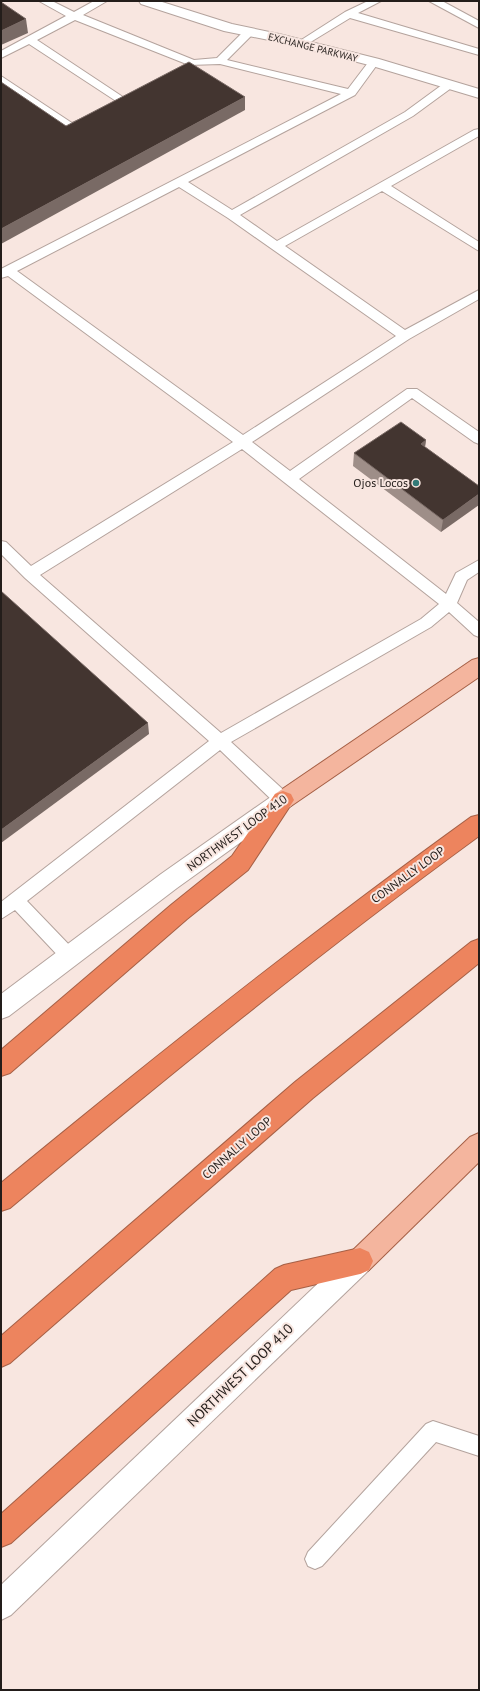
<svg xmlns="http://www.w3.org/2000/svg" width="480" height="1691" font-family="'PT Sans',sans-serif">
<rect width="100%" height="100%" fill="#f8e6e0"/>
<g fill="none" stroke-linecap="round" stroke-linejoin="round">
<defs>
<g id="lane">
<path d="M39,1h13l22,11 20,-11h13l-24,14 111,45 23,-2 28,-28h8l1,2 -1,2 -26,26 121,29 22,-29h8l1,2 -24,33 -167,87 44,28 173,-98 41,-30h8l1,2 -1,2 -41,30 -173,99 37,26 197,-111 5,-1v7l-88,50 88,56v9l-97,-60 -97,55 120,84 74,-40v9l-70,40 -157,103 38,29 117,-82h10l62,43v12l-5,-2 -62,-44 -113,81 147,115 10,-21 23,-13v12l-12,8 -10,23 22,19v15l-5,-2 -25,-23 -18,15 -200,115 58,53 2,5 -2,5 -6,2 -6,-2 -57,-55 -193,151 48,50 2,5 -2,5 -6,3 -6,-3 -48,-51 -14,9v-17l208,-161 -184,-163 -24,-24v-13l5,1 25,24 202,-124 -225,-166 -7,2v-9l340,-175 -121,-30 -31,1 -114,-45 -38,20 92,61 -16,10h-8l-1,-2 12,-8 -87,-57 -28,14v-7l65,-35zM179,187l49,31 168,118 -153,99 -226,-164zM242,449l197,155 -18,15 -200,114 -181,-158z"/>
<path d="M368,1h13l-23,12 121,36v6l-129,-37 -46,28h-8l-1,-2 50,-32z"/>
<path d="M429,1h13l37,20v7z"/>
<path d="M1,76l71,47 14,-6 6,3 -16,10h-8l-67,-46z"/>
<path d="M433,1421l46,15v20l-43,-14 -114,124 -7,3 -7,-3 -3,-7 3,-7 118,-128z"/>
</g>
<path id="street" d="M139,1h20l73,23 47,10 100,25 100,30v9l-110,-33 -90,-23 -55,-11 -83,-27z"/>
<g id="secondary">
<path d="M283,791l8,3 3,6 -3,6 -114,82 -168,128 -8,3v-25l160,-120 114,-80z"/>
<path d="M360,1248l9,4 4,9 -4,9 -358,345 -10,5v-35l350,-333z"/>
</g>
<g id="primary">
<path d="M479,658v19l-188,129 -8,3 -8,-3 -3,-6 3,-6 197,-134z"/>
<path d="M479,1133v29l-110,108 -9,4 -9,-4 -4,-9 4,-9 119,-115z"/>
</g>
<g id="highway">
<path d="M283,791l8,3 3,6 -46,70 -61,49 -177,154 -9,3v-26l170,-145 61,-49 43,-62z"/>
<path d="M479,815v21c-162,118 -316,244 -469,372l-9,3v-28c153,-126 309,-250 470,-366z"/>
<path d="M479,939v24l-166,135 -303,265 -9,4v-31l294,-254 176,-140z"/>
<path d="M360,1248l9,4 4,9 -4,9 -9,4 -69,16 -280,253 -10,4v-33l274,-245 9,-4z"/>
</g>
</defs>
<use href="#lane" stroke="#b4a39d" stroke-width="2"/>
<use href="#street" stroke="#b4a39d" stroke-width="2"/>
<use href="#secondary" stroke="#b4a39d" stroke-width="2"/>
<use href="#primary" stroke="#a66046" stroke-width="2"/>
<use href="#highway" stroke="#a66046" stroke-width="2"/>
<use href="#lane" fill="#fff" fill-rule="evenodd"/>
<use href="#street" fill="#fff" fill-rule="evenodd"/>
<use href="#secondary" fill="#fff" fill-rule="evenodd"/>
<use href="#primary" fill="#f4b59e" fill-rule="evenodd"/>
<use href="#highway" fill="#ed845e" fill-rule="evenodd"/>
</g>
<path fill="#9e8e88" d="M426,440l-1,7 54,39 -38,46 -88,-66 1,-13z"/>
<g fill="#796a65">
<path d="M26,19l2,14 -27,12v-14z"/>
<path d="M245,97v13l-244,134v-15z"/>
<path d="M426,440l-2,13 -3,-9z"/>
<path d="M479,494v11l-38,27 2,-12z"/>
<path d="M148,723l1,11 -148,109v-13z"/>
</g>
<g fill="#433530" stroke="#796a65">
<path d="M1,2l25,17 -25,12z"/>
<path d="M189,62l56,35 -244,132v-147l65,44z"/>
<path d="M401,422l25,18 -5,4 58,42v8l-36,26 -89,-67z"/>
<path d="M1,591l147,132 -147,107z"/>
</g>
<circle fill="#327a77" stroke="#f8e6e0" stroke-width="1.5" cx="416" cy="483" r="4"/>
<g text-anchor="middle" stroke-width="4" stroke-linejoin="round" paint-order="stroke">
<g font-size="10" fill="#231d1a" stroke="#f8e6e0">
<text transform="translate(313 47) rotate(14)" y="4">EXCHANGE PARKWAY</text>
</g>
<g font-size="12" fill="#231d1a" stroke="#f8e6e0" text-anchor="end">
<text x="408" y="487">Ojos Locos</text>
</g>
<g font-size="12" fill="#231d1a" stroke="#f8e6e0">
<text transform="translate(237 833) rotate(-36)" y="4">NORTHWEST LOOP 410</text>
<text transform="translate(408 875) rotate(-36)" y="4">CONNALLY LOOP</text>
<text transform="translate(237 1148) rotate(-41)" y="4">CONNALLY LOOP</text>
</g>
<g font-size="14" fill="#231d1a" stroke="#f8e6e0">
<text transform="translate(240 1375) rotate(-44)" y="5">NORTHWEST LOOP 410</text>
</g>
</g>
<rect width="480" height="1691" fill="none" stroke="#231d1a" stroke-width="4"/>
</svg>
